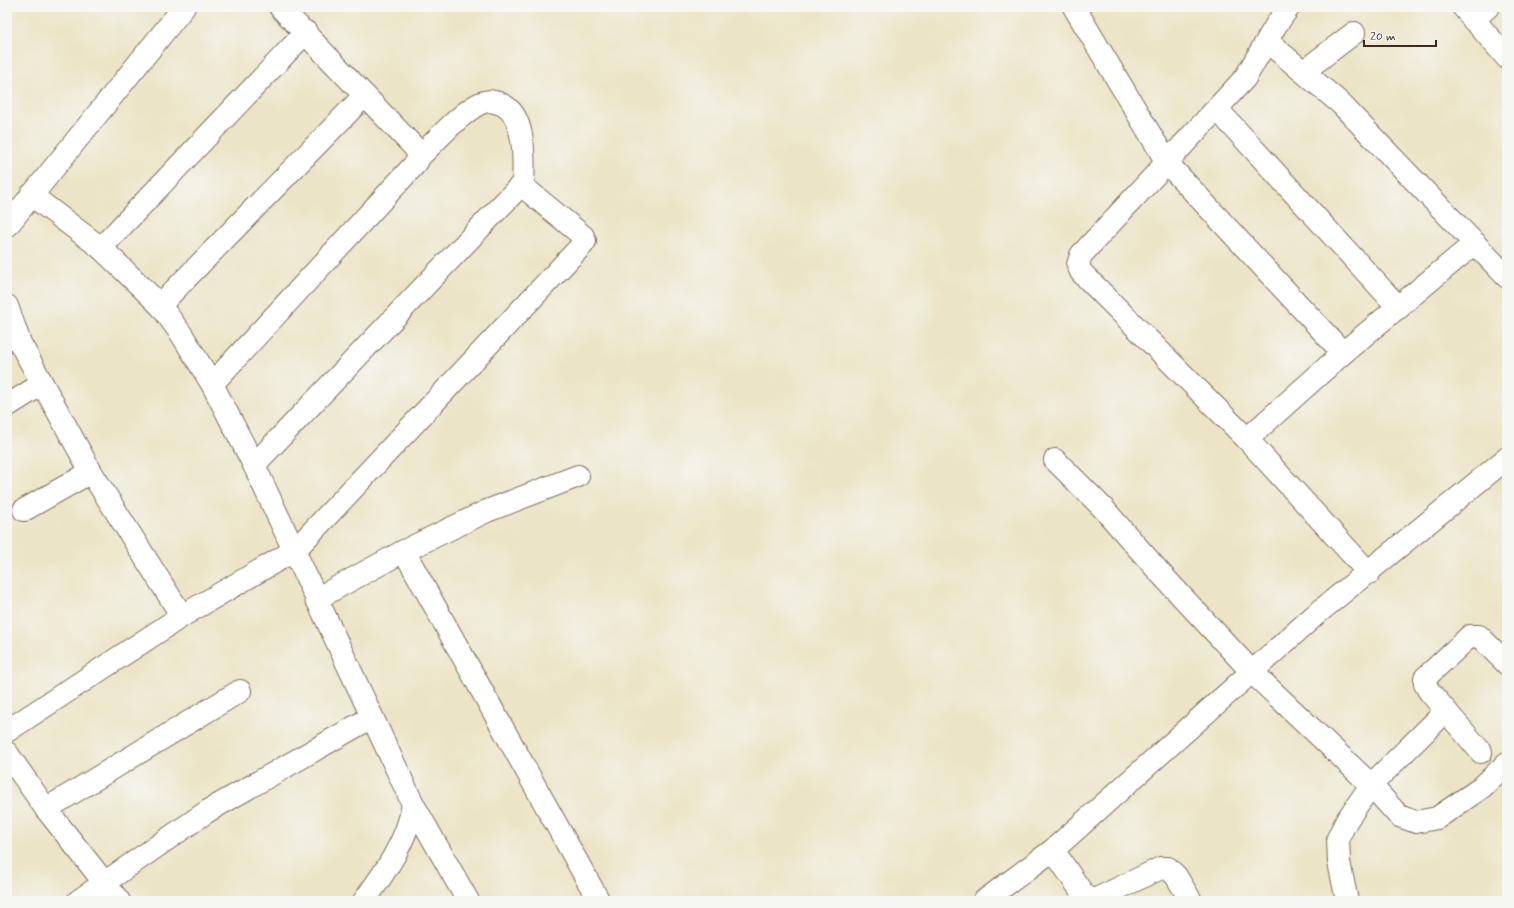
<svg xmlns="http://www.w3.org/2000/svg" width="1514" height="908" font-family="Mynerve,sans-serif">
<rect width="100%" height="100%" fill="#f6f6f2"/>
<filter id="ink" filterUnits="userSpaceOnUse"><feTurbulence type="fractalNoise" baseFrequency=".025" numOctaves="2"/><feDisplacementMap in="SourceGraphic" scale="8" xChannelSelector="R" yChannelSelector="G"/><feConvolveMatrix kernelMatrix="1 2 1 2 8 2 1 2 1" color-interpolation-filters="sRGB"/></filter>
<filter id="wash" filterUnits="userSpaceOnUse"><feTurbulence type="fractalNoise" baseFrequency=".012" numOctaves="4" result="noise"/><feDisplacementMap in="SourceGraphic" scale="16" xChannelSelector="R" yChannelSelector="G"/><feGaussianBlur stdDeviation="0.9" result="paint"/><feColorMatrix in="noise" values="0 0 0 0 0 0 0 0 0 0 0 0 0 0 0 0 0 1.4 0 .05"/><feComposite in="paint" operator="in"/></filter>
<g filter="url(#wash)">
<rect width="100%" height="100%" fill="#ebe4c6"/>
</g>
<g filter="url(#ink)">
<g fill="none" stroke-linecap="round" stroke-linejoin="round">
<defs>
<g id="minor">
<path d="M1074,7l94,157 175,189"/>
<path d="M1289,7l-13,18 -31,53 -164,177 -3,10 3,7 166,167 122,134"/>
<path d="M1463,7l44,51"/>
<path d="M1473,20l15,-13"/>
<path d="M1268,42l72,61 167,174"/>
<path d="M1304,71l50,-38"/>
<path d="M1217,109l182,199"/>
<path d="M419,157c16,-15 42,-45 62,-54 7,-3 13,-2 20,1 26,11 23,60 22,83"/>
<path d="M31,195l70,53 59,57 22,30 30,49 42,81 159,339c-5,36 -28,68 -49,97"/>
<path d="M7,226l177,-219"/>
<path d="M101,248l205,-216"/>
<path d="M160,305l204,-209"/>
<path d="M7,306l13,37 71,129 91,144"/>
<path d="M212,384l205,-222 2,-5 -4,-9 -135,-141"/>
<path d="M7,406l35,-22"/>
<path d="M1247,439l96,-86 132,-110"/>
<path d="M1055,460l47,47 59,67 91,98 119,113 28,31 17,6 21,-4 44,-30 26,-25"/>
<path d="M24,510l67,-38"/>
<path d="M404,551l195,350"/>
<path d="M316,599l88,-48 83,-40 91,-35"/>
<path d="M7,731l175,-115 113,-66 288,-306 2,-3 -2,-5 -57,-47 -8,-1 -264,277"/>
<path d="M1481,752l-52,-61 -4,-7v-6l45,-42h9l28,28"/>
<path d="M7,753l39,56 73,92"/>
<path d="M413,804l55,97"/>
<path d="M46,809l194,-118"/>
<path d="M1053,850l35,51"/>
<path d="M78,901l130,-90 164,-94"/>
<path d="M984,901l69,-51 261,-234 193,-158"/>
<path d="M1092,901l69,-33h7l8,8 15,25"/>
<path d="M1347,901l-8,-39 -1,-24 9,-18 24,-35 75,-74"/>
</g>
</defs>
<use href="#minor" stroke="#796b59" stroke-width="24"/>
<use href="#minor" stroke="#fff" stroke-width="22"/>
</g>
</g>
<rect width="1514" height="908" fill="none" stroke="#f6f6f2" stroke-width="24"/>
<path d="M1364 40v6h72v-6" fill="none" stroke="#3b2a1e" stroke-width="2"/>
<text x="1370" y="40" font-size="12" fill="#3b2a1e" stroke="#f6f6f2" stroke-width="3" paint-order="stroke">20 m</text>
</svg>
